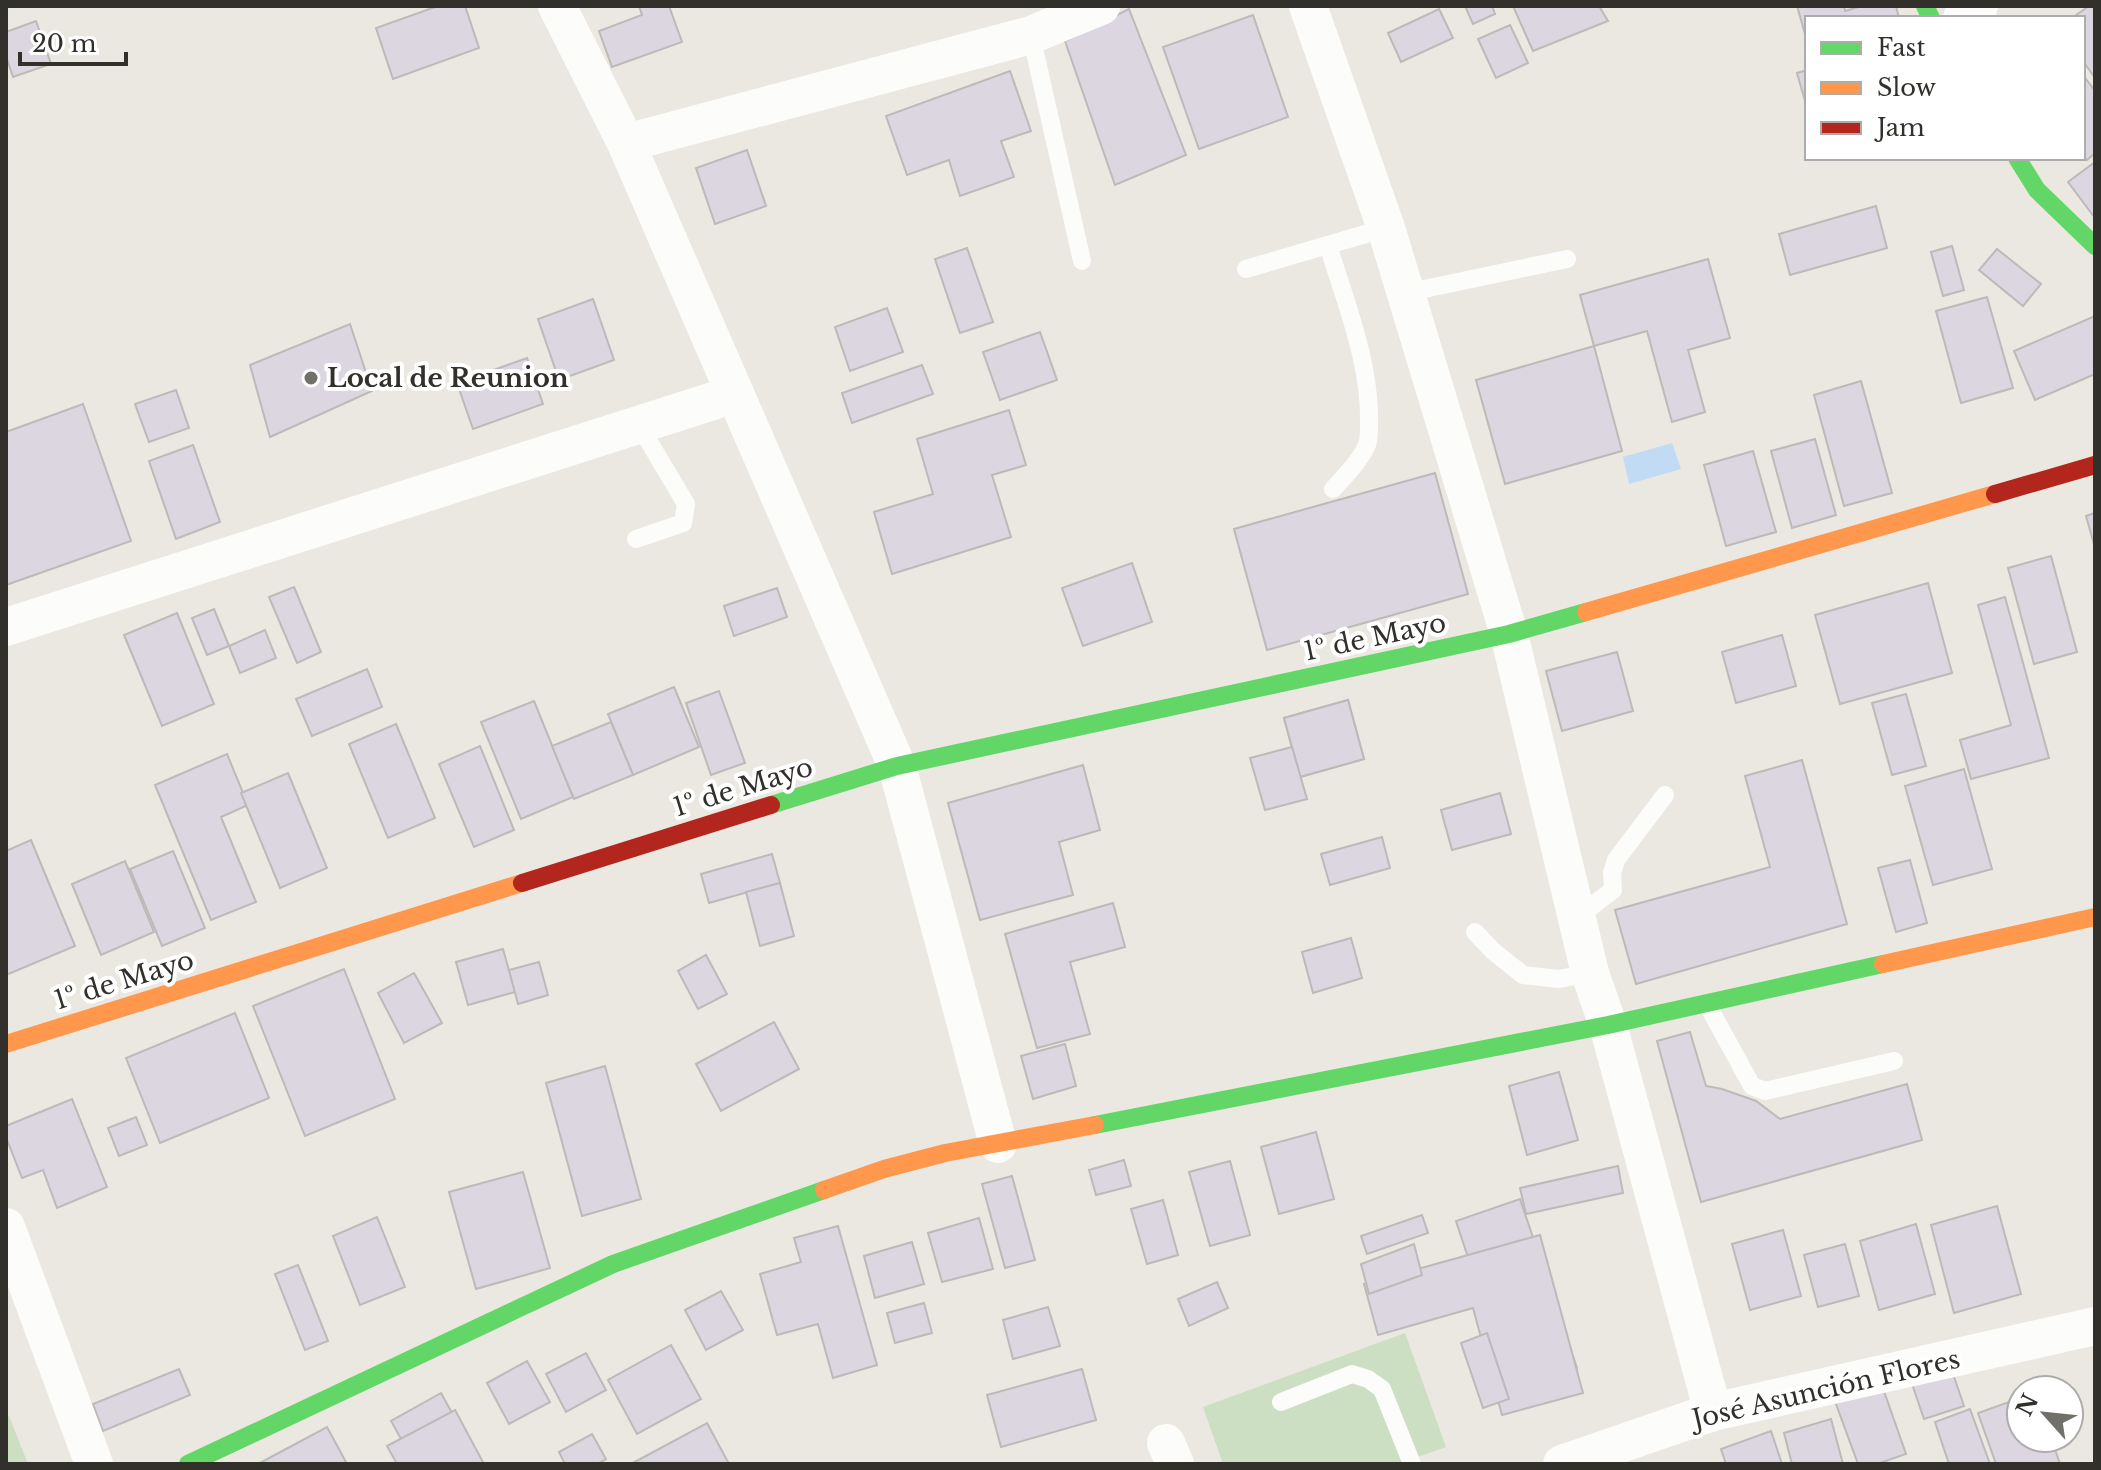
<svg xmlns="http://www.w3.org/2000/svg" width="2101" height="1470" font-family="'Libre Baskerville',serif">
<rect width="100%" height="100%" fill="#eae8e0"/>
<g fill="#ccdfc2">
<path d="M1405,1333l41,114 -48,17h-175l-20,-57z"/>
<path d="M9,1416l19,48h-22v-47z"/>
</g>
<path fill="#c2dbf4" d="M1672,443l9,26 -52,15 -6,-27z"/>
<g fill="#dcd6e1" stroke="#bcbab9" stroke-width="2">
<path d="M438,6h27l14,42 -86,31 -17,-51z"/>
<path d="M639,6h30l13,36 -70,25 -13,-36 43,-16z"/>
<path d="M1465,6h27l3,8 -22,10z"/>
<path d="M1513,6h86l9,15 -75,30z"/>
<path d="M1797,6h47l1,5 17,-5h34l3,12h-92v23z"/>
<path d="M2089,6h6v72l-12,-17v-43h-11z"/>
<path d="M1129,9l57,146 -71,30 -50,-144z"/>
<path d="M1439,9l14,29 -52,24 -13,-29z"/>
<path d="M1253,15l35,102 -89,32 -36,-102z"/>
<path d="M36,21l15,43 -38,13 -7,-21v-24z"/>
<path d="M1510,25l18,38 -32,15 -18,-39z"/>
<path d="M1807,70v38l-10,-35z"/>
<path d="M1010,71l21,60 -30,10 13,36 -54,19 -11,-36 -42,15 -21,-59z"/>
<path d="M2083,75l12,16v62l-8,7 -4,-5z"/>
<path d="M747,150l19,56 -51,18 -19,-56z"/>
<path d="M2095,162v56l-27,-36z"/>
<path d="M1876,206l11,42 -97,27 -11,-41z"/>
<path d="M1952,246l12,44 -21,6 -12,-44z"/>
<path d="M967,248l26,74 -33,11 -25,-74z"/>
<path d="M1997,249l44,35 -18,22 -44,-36z"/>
<path d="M1708,259l22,79 -42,12 17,62 -33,10 -25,-91 -53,15 -14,-51z"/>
<path d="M1987,297l26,91 -52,15 -25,-92z"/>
<path d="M593,299l21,61 -55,20 -21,-61z"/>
<path d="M887,308l16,44 -53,19 -15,-44z"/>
<path d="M2095,316v58l-60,26 -21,-49z"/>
<path d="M350,324l22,67 -102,46 -20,-72z"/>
<path d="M1040,332l17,48 -57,20 -17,-48z"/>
<path d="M1594,346l28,105 -117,33 -29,-104z"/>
<path d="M527,358l16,46 -70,25 -16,-46z"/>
<path d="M922,365l11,29 -81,29 -10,-30z"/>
<path d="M1861,381l31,112 -48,13 -30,-111z"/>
<path d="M176,390l13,38 -40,14 -14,-38z"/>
<path d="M83,404l48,137 -125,44v-153z"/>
<path d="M1009,410l17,55 -34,10 19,62 -119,37 -18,-62 59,-18 -16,-55z"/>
<path d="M1815,439l21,76 -44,13 -21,-77z"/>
<path d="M193,445l27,77 -44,17 -27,-78z"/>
<path d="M1753,451l23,81 -50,14 -22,-81z"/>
<path d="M1435,473l33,121 -201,56 -33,-121z"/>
<path d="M2095,513v35l-9,-32z"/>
<path d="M2051,556l26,96 -43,12 -26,-96z"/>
<path d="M1132,563l20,59 -69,24 -21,-58z"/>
<path d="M1928,583l24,90 -112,31 -25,-89z"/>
<path d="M294,587l27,65 -24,11 -28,-66z"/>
<path d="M777,588l10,29 -53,19 -10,-30z"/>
<path d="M2005,597l44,161 -78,21 -11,-39 51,-15 -33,-120z"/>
<path d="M214,609l15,37 -22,9 -15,-37z"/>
<path d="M177,613l37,91 -52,22 -38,-91z"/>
<path d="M265,630l11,28 -36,15 -11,-27z"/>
<path d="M1782,635l14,51 -60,17 -14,-51z"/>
<path d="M1617,652l16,59 -71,20 -16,-60z"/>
<path d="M367,669l15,38 -70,29 -16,-37z"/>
<path d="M674,687l25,60 -66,28 -25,-61z"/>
<path d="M719,691l26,72 -34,12 -25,-72z"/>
<path d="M1906,694l20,72 -34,9 -20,-72z"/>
<path d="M1348,700l16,59 -64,18 -16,-59z"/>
<path d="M1348,700l16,59 -64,18 -16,-59z"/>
<path d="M534,701l39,96 -52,22 -40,-97z"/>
<path d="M611,722l22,53 -59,24 -22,-53z"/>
<path d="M396,724l39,94 -47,20 -39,-94z"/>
<path d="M480,746l34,84 -40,17 -35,-83z"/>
<path d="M1292,747l15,52 -42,11 -15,-52z"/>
<path d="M227,754l21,51 -27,12 35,85 -45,18 -56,-135z"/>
<path d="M1802,760l45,164 -211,60 -21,-74 155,-43 -25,-91z"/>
<path d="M1083,765l17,65 -41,12 14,53 -93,25 -32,-117z"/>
<path d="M1964,769l28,100 -59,16 -28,-99z"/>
<path d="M288,773l39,95 -47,20 -39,-95z"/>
<path d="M1500,793l11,41 -59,16 -11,-40z"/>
<path d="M1382,837l8,31 -60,17 -9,-31z"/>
<path d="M31,840l44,106 -69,29v-124z"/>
<path d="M173,851l32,77 -43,18 -32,-77z"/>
<path d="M772,854l8,29 -71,20 -8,-29z"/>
<path d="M1910,860l17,63 -31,9 -18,-64z"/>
<path d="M125,861l29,71 -53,23 -29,-71z"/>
<path d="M780,883l14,53 -34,10 -14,-54z"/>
<path d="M1113,903l12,44 -55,15 20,72 -53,14 -32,-114z"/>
<path d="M1351,938l11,40 -49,15 -11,-41z"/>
<path d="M503,949l12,43 -47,13 -12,-43z"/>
<path d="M706,955l21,39 -29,15 -20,-38z"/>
<path d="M539,962l9,33 -30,9 -9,-34z"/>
<path d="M344,969l51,130 -90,37 -52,-130z"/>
<path d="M414,973l28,50 -38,20 -26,-50z"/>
<path d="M235,1013l34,85 -109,45 -34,-85z"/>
<path d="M774,1022l25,47 -78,42 -25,-47z"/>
<path d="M1690,1032l16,54 16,3 34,12 24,18 127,-35 15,56 -221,62 -44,-161z"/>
<path d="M1065,1044l11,42 -43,13 -12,-43z"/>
<path d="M605,1066l36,133 -59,17 -36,-133z"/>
<path d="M1559,1072l19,68 -51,15 -18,-69z"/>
<path d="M72,1099l35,88 -50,21 -14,-38 -21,8 -16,-41v-11z"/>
<path d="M136,1117l11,28 -28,11 -11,-28z"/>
<path d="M1316,1132l18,67 -55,15 -18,-67z"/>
<path d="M1124,1160l7,26 -35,9 -7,-25z"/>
<path d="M1230,1161l20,74 -40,11 -21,-74z"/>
<path d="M1618,1166l5,27 -97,21 -6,-26z"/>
<path d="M523,1172l27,96 -74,21 -27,-97z"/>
<path d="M1012,1176l23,84 -30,8 -23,-84z"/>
<path d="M1520,1199l57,169 -65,22 -56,-169z"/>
<path d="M1163,1200l15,55 -31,9 -16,-55z"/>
<path d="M1997,1206l24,88 -67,19 -23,-88z"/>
<path d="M1422,1215l6,18 -61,21 -6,-18z"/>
<path d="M377,1217l28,70 -45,18 -27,-69z"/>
<path d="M979,1218l14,51 -51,13 -14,-49z"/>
<path d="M1916,1224l19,70 -56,16 -19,-69z"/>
<path d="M838,1226l39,139 -44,13 -15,-54 -41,11 -17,-61 41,-12 -7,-24z"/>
<path d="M1783,1230l18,66 -51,14 -18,-66z"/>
<path d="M1540,1235l43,158 -81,22 -29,-107 -95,27 -14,-51z"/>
<path d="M912,1242l12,42 -49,14 -11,-42z"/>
<path d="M1414,1244l8,31 -53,19 -8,-30z"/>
<path d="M1845,1244l14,52 -41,11 -14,-52z"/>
<path d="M298,1265l30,76 -23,9 -30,-76z"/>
<path d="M1217,1282l11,26 -39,18 -11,-27z"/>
<path d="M721,1291l22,39 -37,20 -21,-40z"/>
<path d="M924,1303l8,30 -37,10 -8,-30z"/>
<path d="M1048,1307l12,39 -47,13 -10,-39z"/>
<path d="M1487,1333l22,66 -26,9 -22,-65z"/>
<path d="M671,1345l30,54 -64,35 -29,-54z"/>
<path d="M586,1353l20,37 -40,22 -20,-38z"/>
<path d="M527,1361l23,41 -41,22 -22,-41z"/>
<path d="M179,1369l11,26 -87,36 -10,-27z"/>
<path d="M1082,1369l14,51 -95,27 -14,-52z"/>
<path d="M1952,1371l12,35 -40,13 -12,-35z"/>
<path d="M1879,1377l27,77 -29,10h-19l-26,-71z"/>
<path d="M441,1393l39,71h-65l-24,-43z"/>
<path d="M2009,1402l13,38 29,-2 9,26h-64l-18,-51z"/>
<path d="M1970,1409l20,55h-41l-14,-42z"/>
<path d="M455,1410l29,54h-87l-10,-18z"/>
<path d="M1831,1419l12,45h-51l-8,-31z"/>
<path d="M707,1423l22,41h-98z"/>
<path d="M327,1427l20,37h-89z"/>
<path d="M1771,1431l11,33h-56l-5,-15z"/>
<path d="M592,1434l14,25 -9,5h-32l-6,-12z"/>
</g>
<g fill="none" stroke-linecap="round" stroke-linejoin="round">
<g stroke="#fcfcfa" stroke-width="18">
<path d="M1031,35l51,226"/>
<path d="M1328,245c18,59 43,119 41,181 0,6 0,13 -2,19 -7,16 -22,31 -34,44"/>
<path d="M1246,269l140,-41"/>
<path d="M1405,293l162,-34"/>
<path d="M636,539l47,-16 3,-19 -47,-79"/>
<path d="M1576,918l37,-28 -1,-17 4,-13 49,-65"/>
<path d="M1475,932l18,19 30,24 36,4 31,-6"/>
<path d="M1707,1004l45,82 13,5 129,-30"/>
<path d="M1281,1402l71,-28 16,5 14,10 30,75"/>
</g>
<g stroke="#fcfcfa" stroke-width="38">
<path d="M557,6l69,137 271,623 101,378"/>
<path d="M1308,6l78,222 123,406 81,339 18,52 105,387"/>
<path d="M1962,18l17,-12"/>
<path d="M626,143l405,-108 70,-29"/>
<path d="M6,627l729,-233"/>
<path d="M6,1227l88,237"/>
<path d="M1166,1443l9,21"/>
<path d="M1562,1464l151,-52 382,-86"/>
</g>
<g stroke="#63d668" stroke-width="18">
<path d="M1925,6l6,12"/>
<path d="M2017,158l20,32 58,56"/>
<path d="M771,805l126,-39 612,-132 77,-22"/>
<path d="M1095,1125l513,-100 275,-61"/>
<path d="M188,1464l425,-200 211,-74"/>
</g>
<g stroke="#ff974d" stroke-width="18">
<path d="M1586,612l409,-118"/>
<path d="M1883,964l212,-47"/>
<path d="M6,1044l516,-161"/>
<path d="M824,1190l60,-21 61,-16 150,-28"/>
</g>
<g stroke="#b3261e" stroke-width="18">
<path d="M1995,494l100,-29"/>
<path d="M522,883l249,-78"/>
</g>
</g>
<circle fill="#72706a" stroke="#fff" stroke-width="3" cx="311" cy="378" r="8"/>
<g text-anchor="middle" stroke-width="8" stroke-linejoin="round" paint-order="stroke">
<g font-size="26" font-weight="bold" fill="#32302b" stroke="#fff" text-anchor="start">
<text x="327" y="387">Local de Reunion</text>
</g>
<g font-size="26" fill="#32302b" stroke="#fff">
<text transform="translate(1375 637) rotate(-12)" y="9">1º de Mayo</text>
<text transform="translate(743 787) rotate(-17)" y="9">1º de Mayo</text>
<text transform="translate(124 980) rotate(-17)" y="9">1º de Mayo</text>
<text transform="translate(1826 1389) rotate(-13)" y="9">José Asunción Flores</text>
</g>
</g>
<rect width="2101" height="1470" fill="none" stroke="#32302b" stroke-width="16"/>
<rect x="1805" y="16" width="280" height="144" fill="#ffffff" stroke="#adacaa" stroke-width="2"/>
<rect x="1821" y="42" width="40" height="12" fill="#63d668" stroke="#adacaa" stroke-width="2"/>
<text x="1877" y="56" font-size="24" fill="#32302b">Fast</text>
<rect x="1821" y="82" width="40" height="12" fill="#ff974d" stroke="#adacaa" stroke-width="2"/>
<text x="1877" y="96" font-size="24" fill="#32302b">Slow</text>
<rect x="1821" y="122" width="40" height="12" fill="#b3261e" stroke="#adacaa" stroke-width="2"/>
<text x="1877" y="136" font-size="24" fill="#32302b">Jam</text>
<g transform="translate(2045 1414) rotate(297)"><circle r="38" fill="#ffffff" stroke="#adacaa" stroke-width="2"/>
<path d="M0-6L14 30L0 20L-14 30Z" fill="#72706a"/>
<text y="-12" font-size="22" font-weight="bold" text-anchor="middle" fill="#32302b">N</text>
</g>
<path d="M20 52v12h106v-12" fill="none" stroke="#32302b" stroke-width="4"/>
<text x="32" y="52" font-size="24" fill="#32302b" stroke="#ffffff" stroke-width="6" paint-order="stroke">20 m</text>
</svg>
